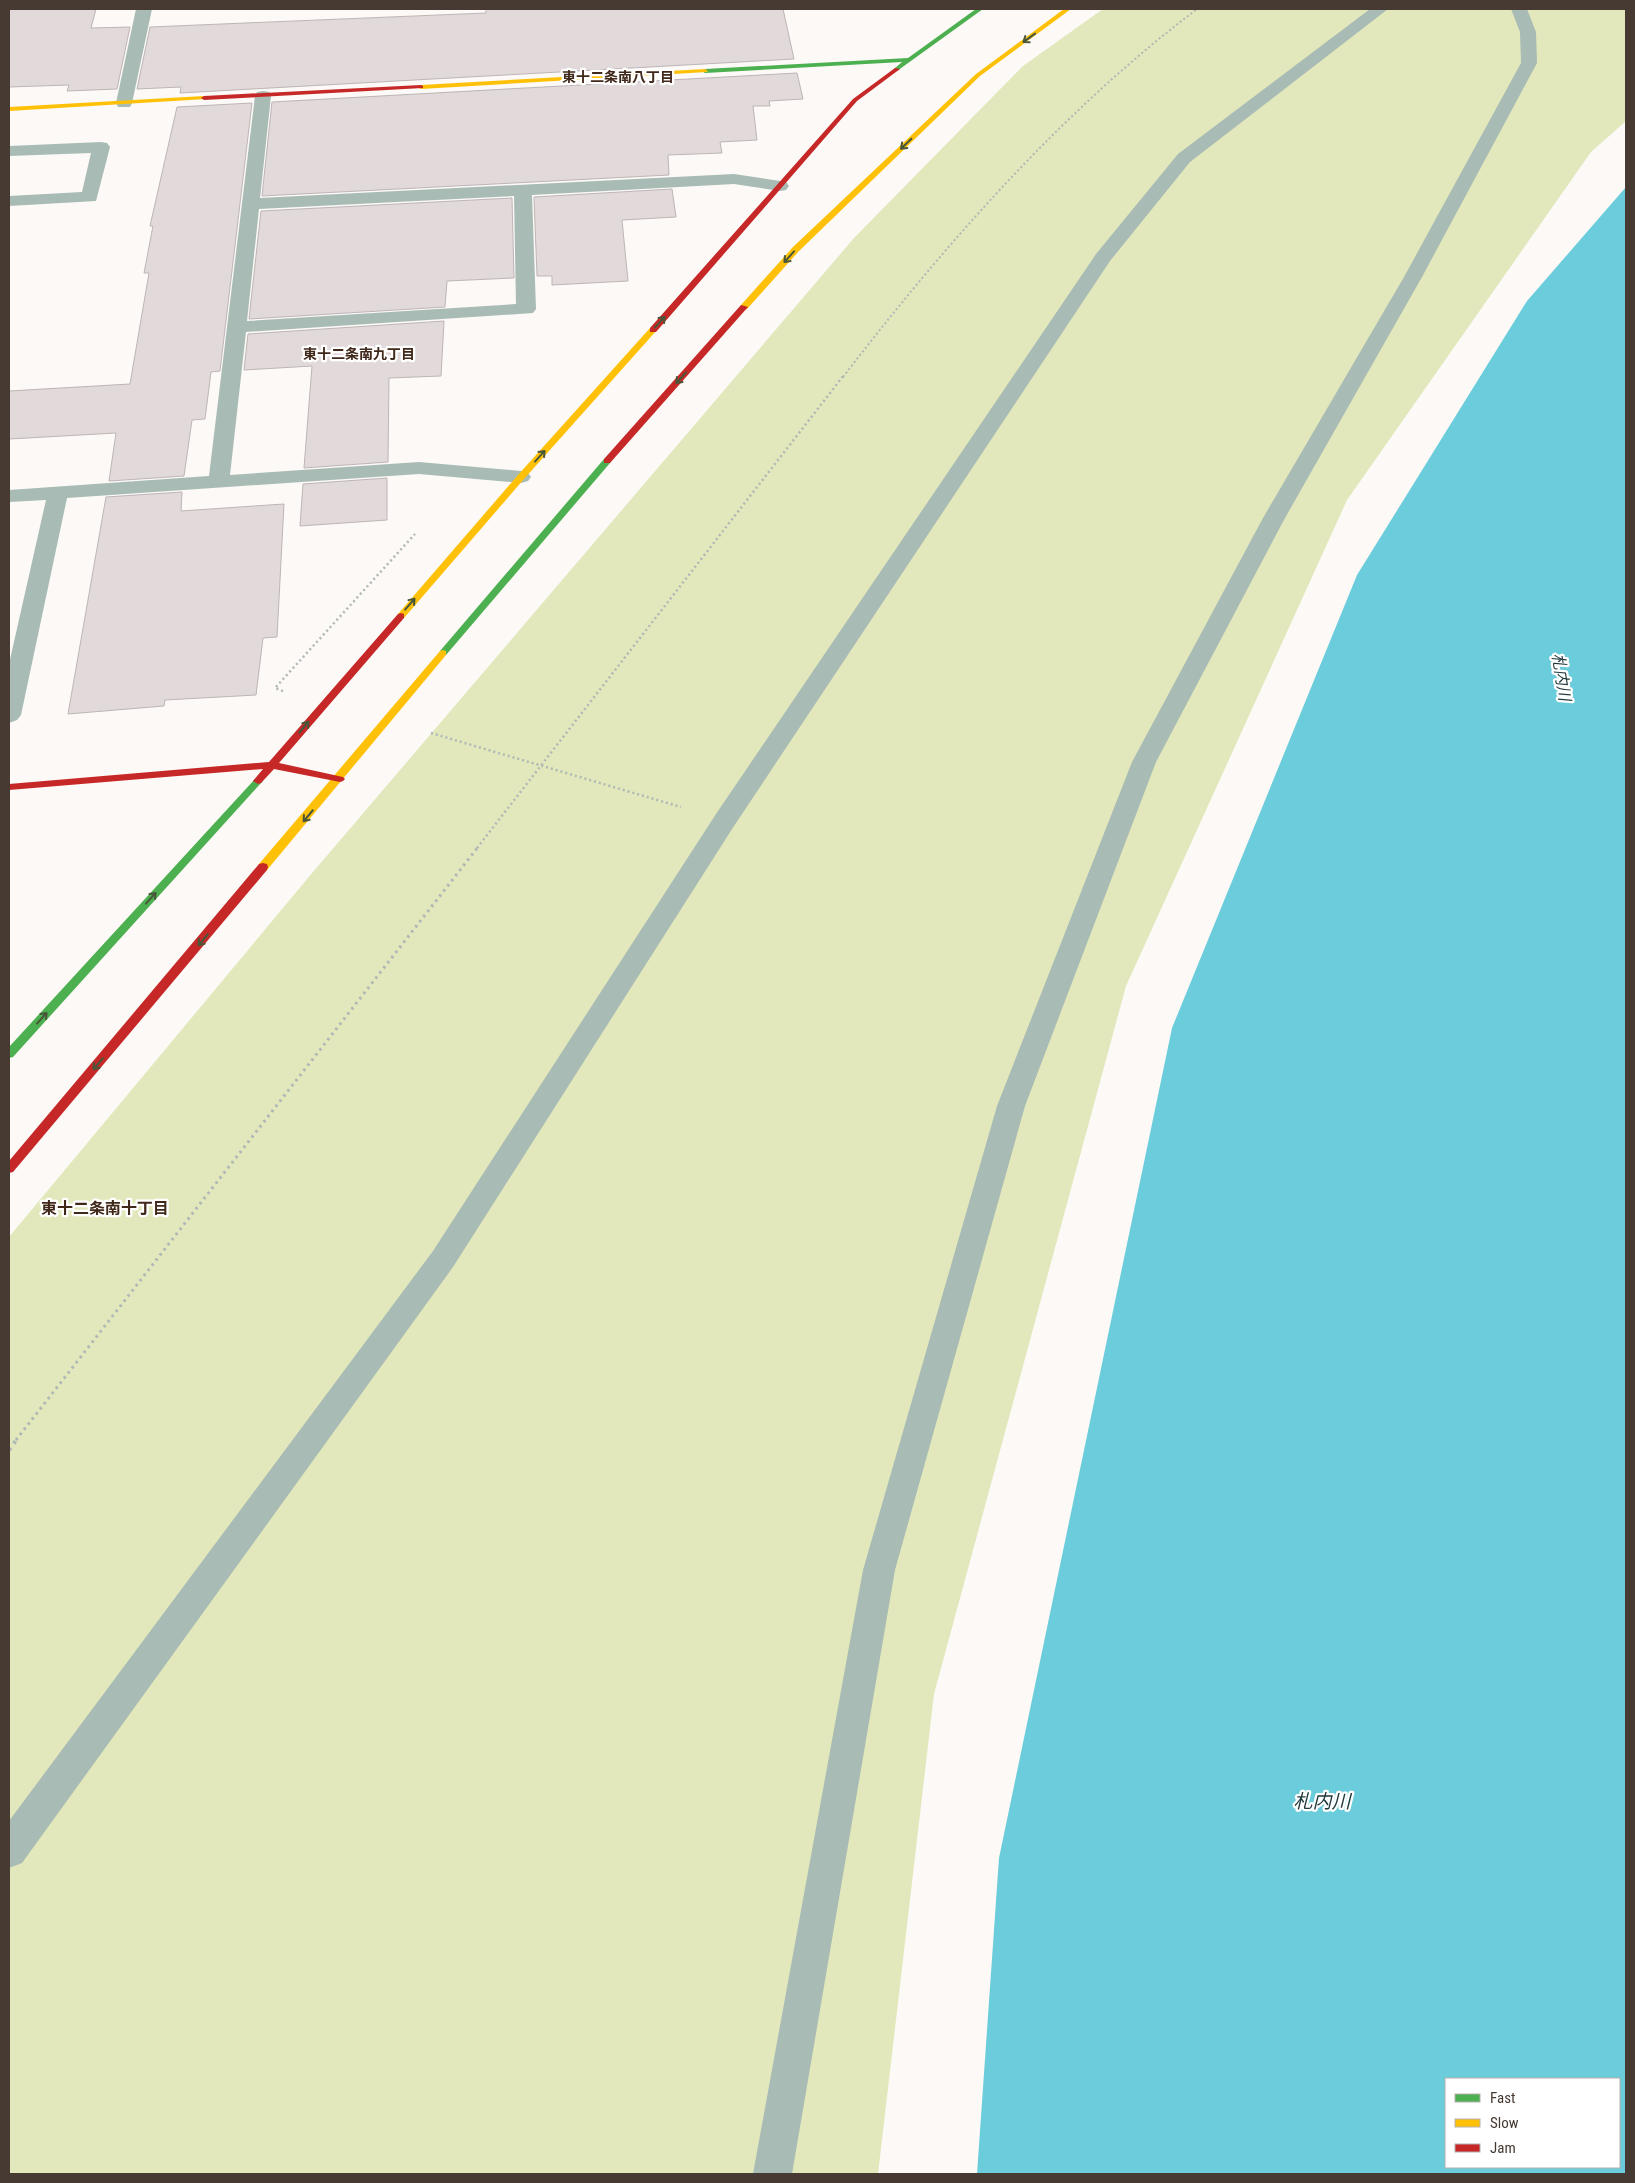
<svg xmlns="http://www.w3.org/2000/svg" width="1635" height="2183" font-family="'Roboto Condensed','Noto Sans JP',sans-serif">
<rect width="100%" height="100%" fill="#fcf9f6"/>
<path fill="#e2e8bb" d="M1103,9h523v112l-35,31 -244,348 -221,486 -192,708 -56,480h-869v-937l304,-365 541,-634 169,-172z"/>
<path fill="#6bcddc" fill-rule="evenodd" d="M1626,187v1987h-649l22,-316 173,-830 185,-453 170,-274zM1446,2079h173v88h-173z"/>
<g fill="#e1d9da" stroke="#bdb5b6">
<path d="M9,9h87l-5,19 39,-1 -13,62 -50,2 2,-6 -60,2z"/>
<path d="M486,9h297l11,50 -614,34 1,-6 -44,2 13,-62 336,-14z"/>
<path d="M797,73l6,26 -34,2 1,5h-17l4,34 -37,2 2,11 -54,2 1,20 -407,21 10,-94z"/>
<path d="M252,103l-32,268 -9,1 -6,47 -13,1 -8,56 -75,5 7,-48 -107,6v-48l121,-7 19,-111h-5l9,-47h-3l27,-119z"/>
<path d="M672,189l4,28 -54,3 6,61 -76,4v-9h-15l-3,-79z"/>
<path d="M512,198l2,80 -67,3 -2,26 -196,12 12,-108z"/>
<path d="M444,321l-3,55 -52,2 -1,84 -84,6 8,-102 -68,4 4,-36z"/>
<path d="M387,478v42l-87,6 3,-42z"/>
<path d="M182,492l-1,19 103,-7 -7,133 -14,1 -7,57 -91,5 -1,6 -96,8 38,-217z"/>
</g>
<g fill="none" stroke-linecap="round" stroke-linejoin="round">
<path stroke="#afb8b5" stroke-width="2" stroke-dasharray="2 2.5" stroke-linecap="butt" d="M843,377c104,-135 218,-265 354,-368"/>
<g stroke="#afb8b5" stroke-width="2.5" stroke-dasharray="2 3" stroke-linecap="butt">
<path d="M283,691l-8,-3 140,-154"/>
<path d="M431,733l250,74"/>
<path d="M477,848l367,-473"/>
</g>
<path stroke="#afb8b5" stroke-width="3" stroke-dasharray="2.5 4" stroke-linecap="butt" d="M16,1440l462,-593"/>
<path stroke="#afb8b5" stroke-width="4" stroke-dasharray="3 5" stroke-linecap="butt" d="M9,1450l8,-11"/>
<g fill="#a8bbb5" fill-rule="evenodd">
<path d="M1370,9h18l-198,153 -80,99 -376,565 -281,441 -431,596 -13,5v-47l424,-570 283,-437 380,-560 82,-100z"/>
<path d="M1511,9h16l9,23 1,31 -115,214 -137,241 -129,244 -131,344 -130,464 -103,604h-39l110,-604 134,-464 135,-344 131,-244 141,-241 117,-214 -1,-31z"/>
<path d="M101,142l6,1 3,4 -14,54 -87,5v-10l73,-4 9,-39 -82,3v-10z"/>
</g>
<g fill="#a8bbb5" fill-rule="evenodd">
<path d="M136,9h16l-20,94 -2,4h-12l-2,-4z"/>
<path d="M263,91l6,1 2,4 -11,102 474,-24 46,7 6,1 3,4 -3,4 -6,1 -46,-7 -202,11 4,114 -3,4 -287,19 -16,143 189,-13 102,9 7,2 3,4 -3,4 -7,2 -102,-9 -352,24 -46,217 -4,5 -8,3v-59l37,-164 -37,2v-12l200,-14 46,-380 2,-4zM514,196l2,108 -269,17 12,-112z"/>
</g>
<g fill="#4caf50" fill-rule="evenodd">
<path d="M976,9h7l-86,62 -3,-2 8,-7 -197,11 -3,-2 3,-2 203,-11z"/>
<path d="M607,458l4,3 -1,2 -164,192h-6v-4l164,-192z"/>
<path d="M258,778l5,3 -2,2 -248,274 -4,1v-11l246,-268z"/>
</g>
<g fill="#ffc107" fill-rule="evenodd">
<path d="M1064,9h7l-91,67 -181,175 -52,58h-6v-4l52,-58 183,-173z"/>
<path d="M705,69l3,2 -1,1 -286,17 -3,-2 3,-2z"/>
<path d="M204,96l2,1v2l-197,12v-4z"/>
<path d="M650,328l7,2 -133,149 -120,139h-6v-4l120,-139z"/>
<path d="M443,650l3,1v4l-179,215h-8l-1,-3 1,-3 181,-213z"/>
</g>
<g fill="#c62828" fill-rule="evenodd">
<path d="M895,68l5,1 -43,32 -201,231h-6v-4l203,-229z"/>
<path d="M421,85l2,1v2l-219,12 -3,-2 3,-2z"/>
<path d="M741,305l7,2 -138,156h-6v-4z"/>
<path d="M401,613l3,1v4l-125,145 64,14 2,2 -2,2 -3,1 -66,-13 -13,14 -3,1 -5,-3 10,-12 -254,21v-6l260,-22 129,-148z"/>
<path d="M263,863l4,1 1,3 -1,3 -254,302 -4,1v-12l250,-297z"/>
</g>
</g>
<defs><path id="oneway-shaft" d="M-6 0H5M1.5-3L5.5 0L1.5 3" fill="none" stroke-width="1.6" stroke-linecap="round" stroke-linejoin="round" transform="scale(1.25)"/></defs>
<g stroke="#48573a">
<use href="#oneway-shaft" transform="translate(1029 38) rotate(144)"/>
<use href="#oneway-shaft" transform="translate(906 144) rotate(136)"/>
<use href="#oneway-shaft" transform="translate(789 257) rotate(132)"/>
<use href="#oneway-shaft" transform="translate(660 322) rotate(-48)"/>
<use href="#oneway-shaft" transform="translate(681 378) rotate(132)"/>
<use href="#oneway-shaft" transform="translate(540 456) rotate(-48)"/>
<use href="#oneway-shaft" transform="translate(410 604) rotate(-49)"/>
<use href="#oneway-shaft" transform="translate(304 727) rotate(-50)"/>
<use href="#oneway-shaft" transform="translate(308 816) rotate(130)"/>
<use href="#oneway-shaft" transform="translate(151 898) rotate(-48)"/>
<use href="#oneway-shaft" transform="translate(203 940) rotate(130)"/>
<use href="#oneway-shaft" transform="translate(42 1018) rotate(-48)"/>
<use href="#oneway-shaft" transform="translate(98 1064) rotate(130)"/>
</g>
<g text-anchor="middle" stroke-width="4.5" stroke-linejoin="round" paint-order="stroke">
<g font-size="14" font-weight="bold" fill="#40281a" stroke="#fff">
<text x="618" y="82">東十二条南八丁目</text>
<text x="359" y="359">東十二条南九丁目</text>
</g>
<g font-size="16" font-style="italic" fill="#22393d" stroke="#fff">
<text transform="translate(1562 677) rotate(81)" y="6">札内川</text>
</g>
<g font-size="16" font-weight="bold" fill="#40281a" stroke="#fff">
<text x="105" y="1214">東十二条南十丁目</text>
</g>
<g font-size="19" font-style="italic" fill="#22393d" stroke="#fff">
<text x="1322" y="1808">札内川</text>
</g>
</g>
<rect width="1635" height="2183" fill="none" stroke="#463a33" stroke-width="20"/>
<rect x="1445" y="2078" width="175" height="90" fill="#ffffff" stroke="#b5b0ad"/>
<rect x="1455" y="2094" width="25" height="8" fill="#4caf50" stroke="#b5b0ad"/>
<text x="1490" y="2103" font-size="15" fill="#463a33">Fast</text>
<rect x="1455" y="2119" width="25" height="8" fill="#ffc107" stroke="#b5b0ad"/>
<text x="1490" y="2128" font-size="15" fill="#463a33">Slow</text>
<rect x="1455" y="2144" width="25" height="8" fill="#c62828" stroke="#b5b0ad"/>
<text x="1490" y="2153" font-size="15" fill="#463a33">Jam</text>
</svg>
